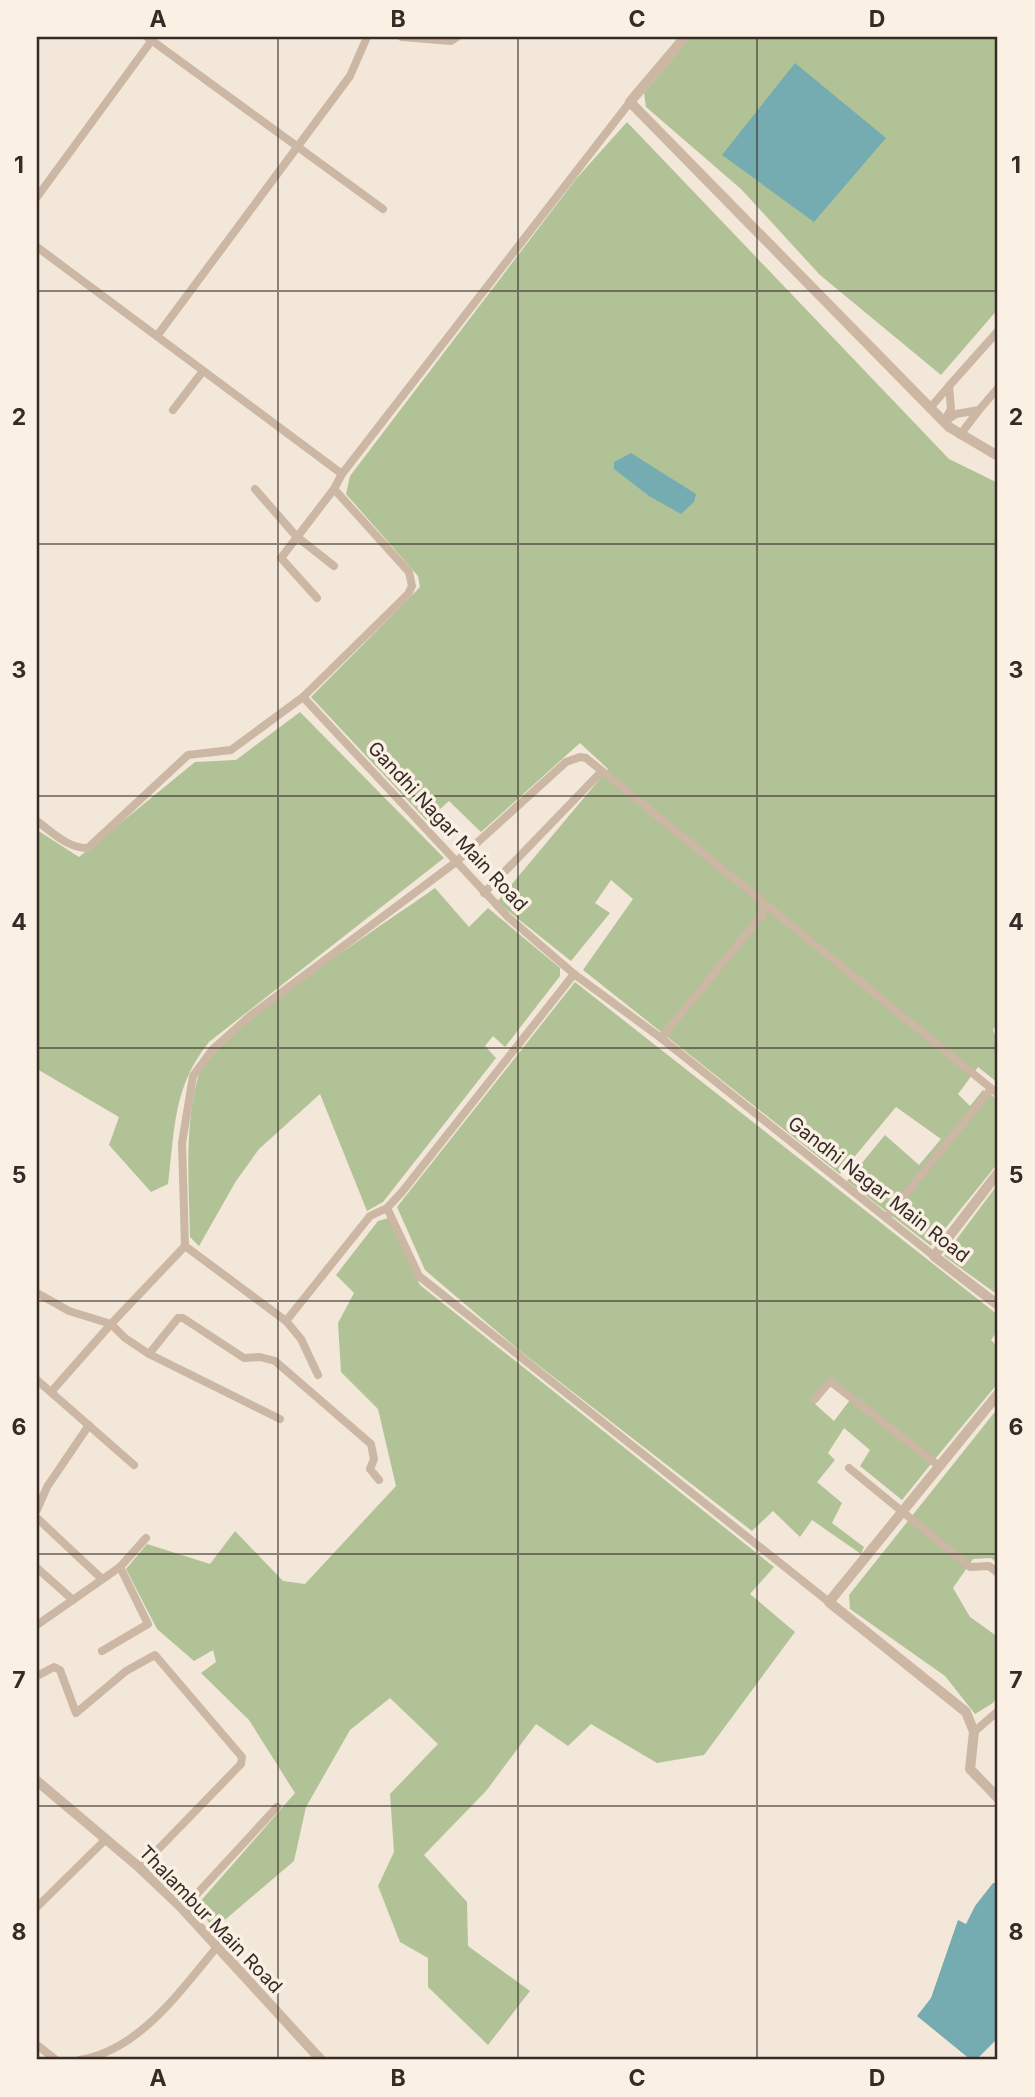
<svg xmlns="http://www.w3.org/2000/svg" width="1035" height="2097" font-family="Inter,sans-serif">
<rect width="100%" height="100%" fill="#f2e7d8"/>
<g fill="#b2c297">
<path d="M691,37h307v272l-57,66 -121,-100 -79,-86 -95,-82 -2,-14z"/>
<path d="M627,122l322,337 49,24v539l-5,8 5,13v40l-20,-16 -20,27 12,12 13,-16 15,9v64l-67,83 -84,-65 38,-46 34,30 22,-26 -45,-32 -56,67 -257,-204 50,-71 -22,-19 -16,23 15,10 -39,48 -74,-59 111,-133 -28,-26 -99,89 -32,-31 -22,20 -116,-124 109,-110 -2,-11 -72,-82 4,-18 226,-297z"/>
<path d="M300,712l144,146 -235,184c-36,45 -34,86 -41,142l-17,8 -42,-47 10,-28 -82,-48v-239l42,27 116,-95 41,-2z"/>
<path d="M435,888l34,39 19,-19 72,60v8l-55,71 -12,-11 -8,10 11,12 -113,144 -16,9 -47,-117 -61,55 -23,32 -37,65 -9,-9c-1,-53 -6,-108 8,-160 10,-39 195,-159 237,-189z"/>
<path d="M575,982l423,333v15l-7,10 7,7v36l-63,76 -100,-78 -20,23 19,17 16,-21 81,64 -29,36 -42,-34 10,-16 -26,-22 -16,25 7,7 -18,22 25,21 -10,20 32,24 -3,7 -49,-34 -12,17 -27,-26 -21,20 -232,-180 -95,-81 -28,-63z"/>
<path d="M998,1184v111l-54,-39z"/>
<path d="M389,1218l31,67 354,282 -24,27 45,38 -91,123 -47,8 -66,-39 -23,22 -32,-22 -50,67 -62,64 43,47 1,44 62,45 -42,54 -60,-58v-29l-28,-16 -22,-56 16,-34 -4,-58 48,-50 -48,-46 -40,32 -44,77 -12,54 -81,69 -15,-26 97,-111 -46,-73 -48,-47 15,-11 -3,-12 -19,11 -37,-32 -31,-60 21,-25 63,20 25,-33 48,50 22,3 91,-98 -18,-77 -37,-37 -3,-49 16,-30 -18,-18 42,-54z"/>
<path d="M998,1408v155l-7,-5 -18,1 -20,29 17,29 28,20v57l-5,9 -18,11 -30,-38 -95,-67 -1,-14z"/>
</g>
<g fill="#75acb1">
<path d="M795,63l91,75 -72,84 -92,-67z"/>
<path d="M631,453l65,41 -2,8 -13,12 -32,-18 -35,-27v-7z"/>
<path d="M993,1883h5v155l-22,22h-5l-54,-44 14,-18 27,-78 8,4 9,-18z"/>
</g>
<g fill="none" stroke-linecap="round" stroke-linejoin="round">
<g stroke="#cbb7a3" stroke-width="8">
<path d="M147,37l236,172"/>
<path d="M402,37l49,4 6,-4"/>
<path d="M630,102l-288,372 -8,15 75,83 3,14 -4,8 -105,103 205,220 66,57 87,64 273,218"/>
<path d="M37,197l115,-157"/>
<path d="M37,247l305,227"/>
<path d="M157,336l193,-260 17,-39"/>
<path d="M949,386l49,-55"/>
<path d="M930,408l19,-22 2,23 -7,13 12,-8 23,-4 -19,25"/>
<path d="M173,410l30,-39"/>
<path d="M979,410l19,-22"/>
<path d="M255,489l41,47 38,30"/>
<path d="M317,598l-36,-40 53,-69"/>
<path d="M37,821c15,11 32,28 51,27l100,-93 43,-5 72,-53"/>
<path d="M484,893l117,-121"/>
<path d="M764,903l234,191"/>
<path d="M387,1208l32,68 410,326"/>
<path d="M886,1218l105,-129"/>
<path d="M185,1246l-3,-103 11,-67 20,-27 37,-33 206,-154 110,-100 14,-5 6,1 178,145 -2,12 -101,123"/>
<path d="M37,1293l32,18 42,13 74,-78 101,75 15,18 17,36"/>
<path d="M286,1321l84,-105 17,-8 15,-16 172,-218"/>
<path d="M149,1354l29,-36h5l61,40 16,-1 15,4 96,83 3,15 -4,10 9,11"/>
<path d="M37,1380l97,85"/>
<path d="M51,1392l60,-68 14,14 24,16 131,65"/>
<path d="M815,1399l15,-18 109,85"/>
<path d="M849,1468l121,99 19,-1 9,7"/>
<path d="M37,1510l10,-23 42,-62"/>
<path d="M37,1518l65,61"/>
<path d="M37,1568l36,32"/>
<path d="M37,1625l83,-58 26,-29"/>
<path d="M102,1651l46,-27 -28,-57"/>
<path d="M37,1676l17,-9 6,3 16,43 50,-42 29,-16 87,102 -1,7 -101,104"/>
<path d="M974,1732l24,-21"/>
<path d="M37,1907l69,-68"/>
<path d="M183,1909l94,-102"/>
<path d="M37,2045l19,15"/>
<path d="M79,2060c60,-9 101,-69 138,-113"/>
</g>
<g stroke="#cbb7a3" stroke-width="10">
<path d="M685,37l-55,65 319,325 49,29"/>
<path d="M998,1173l-64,83 64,49"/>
<path d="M998,1394l-169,208 137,110 8,20 -4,37 28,29"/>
<path d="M37,1781l103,87 40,38 141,154"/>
</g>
</g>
<path fill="none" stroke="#362b26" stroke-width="2" stroke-opacity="0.55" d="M278,37v2023M518,37v2023M757,37v2023M37,291h961M37,544h961M37,796h961M37,1048h961M37,1301h961M37,1554h961M37,1806h961"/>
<g text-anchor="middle" stroke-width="7" stroke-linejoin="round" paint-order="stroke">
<g font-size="19" fill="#362b26" stroke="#faf1e4">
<text transform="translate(448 826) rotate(47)" y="7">Gandhi Nagar Main Road</text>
<text transform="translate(879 1189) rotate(38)" y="7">Gandhi Nagar Main Road</text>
<text transform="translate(211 1919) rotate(46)" y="7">Thalambur Main Road</text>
</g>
</g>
<rect width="1035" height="2097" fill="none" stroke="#faf1e4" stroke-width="77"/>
<rect x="38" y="38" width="958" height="2020" fill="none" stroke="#362b26" stroke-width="2.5"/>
<g font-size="23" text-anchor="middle" font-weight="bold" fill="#362b26">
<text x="158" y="27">A</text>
<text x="398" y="27">B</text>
<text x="637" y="27">C</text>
<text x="877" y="27">D</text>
<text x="19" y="173">1</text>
<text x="1016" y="173">1</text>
<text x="19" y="425">2</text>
<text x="1016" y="425">2</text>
<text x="19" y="678">3</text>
<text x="1016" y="678">3</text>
<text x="19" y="930">4</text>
<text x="1016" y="930">4</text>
<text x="19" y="1183">5</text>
<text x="1016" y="1183">5</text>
<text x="19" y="1435">6</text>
<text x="1016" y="1435">6</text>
<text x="19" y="1688">7</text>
<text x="1016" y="1688">7</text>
<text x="19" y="1940">8</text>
<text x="1016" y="1940">8</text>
<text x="158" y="2086">A</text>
<text x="398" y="2086">B</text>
<text x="637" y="2086">C</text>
<text x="877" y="2086">D</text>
</g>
</svg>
